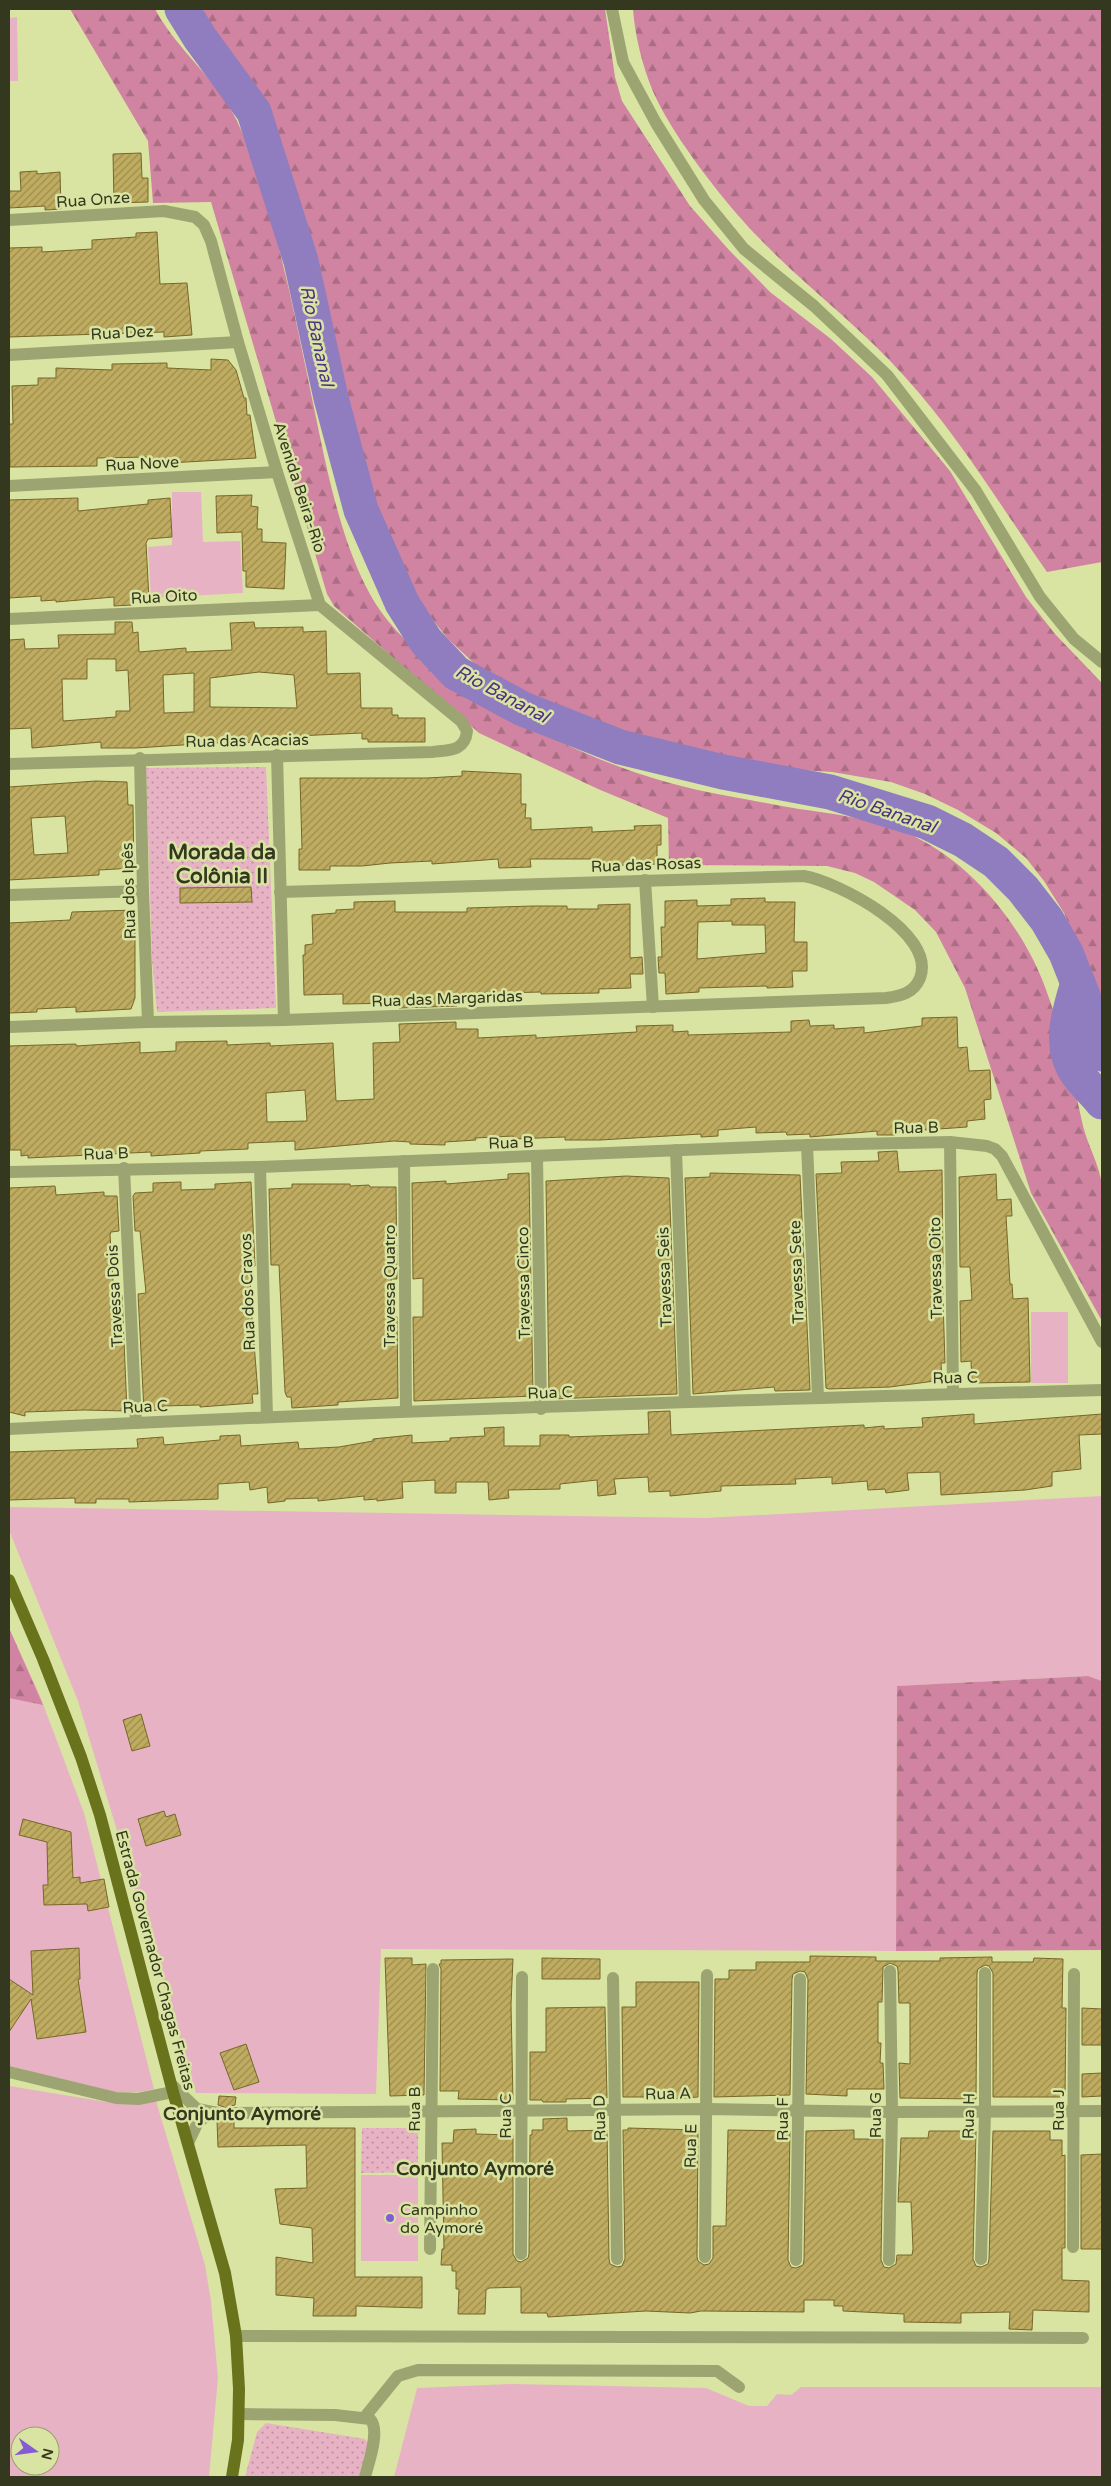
<svg xmlns="http://www.w3.org/2000/svg" width="1111" height="2486" font-family="'Varela Round',sans-serif">
<defs>
<pattern id="forest-firs" width="22" height="20" patternUnits="userSpaceOnUse" patternTransform="scale(1.25)"><rect width="22" height="20" fill="#d084a1"/><path d="M5 1l3.5 6h-7zM16 11l3.5 6h-7z" fill="#aa6d83"/></pattern>
<pattern id="park-dots" width="8" height="8" patternUnits="userSpaceOnUse" patternTransform="scale(1.25)"><rect width="8" height="8" fill="#e7b2c4"/><path d="M2 2h.1M6 6h.1" fill="none" stroke="#bc929f" stroke-width="1.8" stroke-linecap="round"/></pattern>
<pattern id="building-hatch" width="6" height="6" patternUnits="userSpaceOnUse" patternTransform="scale(1.25)"><rect width="6" height="6" fill="#bfac60"/><path d="M-1 1l2-2M0 6l6-6M5 7l2-2" fill="none" stroke="#9c8d4f"/></pattern>
</defs>
<rect width="100%" height="100%" fill="#d9e4a3"/>
<g fill="#e7b2c4" fill-rule="evenodd">
<path d="M17,17l1,64h-9v-63z"/>
<path d="M172,492h29l2,50 37,-1 3,52 -92,5 -3,-51 24,-2z"/>
<rect x="1031" y="1312" width="37" height="71"/>
<path d="M1102,1496v185l-14,-5 -191,10 -1,265 -515,-2 -5,145 -180,-1 -118,-392 -69,-171v-23l697,11z"/>
<path d="M9,1628l31,68 44,117 70,276c-43,13 -102,-14 -145,-23z"/>
<path d="M9,2086l104,17 43,-2 49,164 6,36 7,77 -9,99h-200zM20,2436h30v30h-30z"/>
<rect x="361" y="2175" width="57" height="86"/>
<path d="M512,2384l194,4 43,18h18l10,-12 14,1 10,-8h301v90h-708l23,-89z"/>
</g>
<g fill="url(#forest-firs)">
<path d="M70,9h85c19,35 49,60 71,93 11,16 20,38 26,57 28,78 44,162 61,244 14,67 32,167 76,219 17,21 39,37 61,53 83,61 176,103 278,121 23,4 47,9 71,13 35,5 71,9 105,23 63,25 118,92 141,155 17,45 28,93 38,139 5,20 17,40 19,60 4,42 0,91 0,135l-71,-128 -66,-205 -29,-56 -21,-22 -41,-28 -19,-9 -28,-7 -158,-1 -1,-47 -70,-29 -119,-56 -145,-127 -7,-12 -116,-392 -58,1 -5,-62z"/>
<path d="M200,9h405l10,68 7,24 68,105 39,44 41,42 61,47 41,38 78,94 76,126 29,37 47,49v332l-14,-46 -24,-56 -20,-32 -18,-23 -30,-25 -38,-23 -33,-16 -34,-12 -59,-10 -48,-3 -52,-6 -144,-40 -81,-36 -31,-22 -28,-26 -26,-33 -27,-46 -28,-64 -50,-222 -45,-157 -62,-90z"/>
<path d="M633,9h469v553l-55,10c-46,-65 -88,-136 -142,-195 -44,-50 -99,-90 -145,-138 -34,-34 -90,-106 -108,-150 -10,-25 -17,-53 -19,-80z"/>
<path d="M9,1628l34,77 -34,-7z"/>
<path d="M1088,1676l14,5v269l-206,1 1,-265z"/>
</g>
<g fill="url(#park-dots)">
<path d="M266,767l10,241 -119,4 -5,-52 -6,-192z"/>
<path d="M362,2128h56v44l-57,1z"/>
<path d="M266,2423l99,16 3,4 -9,34h-114l12,-45z"/>
</g>
<g fill="none" stroke-linecap="round" stroke-linejoin="round">
<g stroke="#8f7dbf" stroke-width="35">
<path d="M182,9l18,29 54,74 47,149 30,137 30,112 41,93 24,38 30,32 67,36 97,38 103,25 107,20 97,30 36,18 33,22 27,27 24,31 19,33 17,43 19,58"/>
<path d="M1078,983c-9,29 -21,65 1,93 7,9 16,17 23,26"/>
</g>
</g>
<g fill="url(#building-hatch)" stroke="#766728" fill-rule="evenodd">
<path d="M141,153l1,25h6v24l-34,1 -1,-49z"/>
<path d="M37,171v3l23,-2 1,37 -16,1v-4l-36,2v-17h12l-1,-19z"/>
<path d="M157,232l3,52 27,-1 5,52 -28,2v-5l-155,5v-89l33,-1v5l50,-3v-9l44,-3v-4z"/>
<path d="M211,359l17,1 8,10 8,28h2l1,17h3l6,43 -105,6v-7l-54,1v8l-87,1 -1,-43h4l-1,-38 26,-1v-7h18v-10l56,2v-6l55,-1v5l44,2z"/>
<path d="M252,495l-1,11 7,1 -1,22h5v13l24,1 -2,46 -38,-2v-16h-3l-1,-39 -25,1 -1,-37z"/>
<path d="M78,498v13l70,-7v-4l22,-2 2,39 -24,2 -2,4 3,56 -17,1v5l-18,1v-9l-58,5v-2l-15,1v-5l-32,2v-98z"/>
<path d="M115,622h17l1,11 5,-1 1,20 47,-4v4l46,-2 -2,-27 24,-1 1,6 48,-1v5l23,-1 1,43 33,-1 1,35h31v7h6v3h27v24h-57v-3h-6v-6l-66,3v6l-83,1 -77,5h-35v-6l-69,6 -1,-20 -22,1v-89l15,-1 1,10 34,-1 -1,-13 57,-1zM87,659h29v12l12,-1 2,41h-14v6l-53,4 -1,-42h25zM259,672l35,3 3,33 -87,-1v-29zM194,673v39l-30,1 -1,-38z"/>
<path d="M462,771l59,3v30h5l-1,14h6v12l61,-3v5l43,-2 -1,-4 27,-1v20h-4v19l-59,2v-7h-68l1,8 -32,1 -1,-9 -66,5v-3l-42,2 -28,3h-32v4h-31v-21h3l-2,-71h127l35,-2z"/>
<path d="M96,781l31,1 1,23h5l1,63 -35,2v5l-90,5v-93zM65,816l3,37 -34,2 -3,-37z"/>
<path d="M251,887l1,15 -72,1v-15z"/>
<path d="M765,898v4h30l-1,40h13v29h-15l1,16 -26,1v-2l-68,2v4l-33,2 -1,-21h-6l-1,-16h4l-1,-30h4v-26l32,-1v6l34,-1v-6zM732,921v4h33l1,28 -69,6 1,-37z"/>
<path d="M395,901v11h72v-4l66,-2h34v3h31v-4l32,-1v54l12,-1 1,17h-13l1,14 -32,1v4l-58,1v-2l-84,2v12l-58,2v-5l-56,1v-10l-39,1 -1,-40h2v-10l8,-1 -1,-29 24,-2v-3l18,-1v-7z"/>
<path d="M135,910v88l-4,11 -55,3v-5l-39,2v3l-28,1v-90l61,-3 2,-8z"/>
<path d="M957,1017l1,31 9,-1 2,24 21,-1 1,29 -7,1 1,19 -18,2v6l-71,5v3h-19v-4l-67,6v-3l-23,1 -1,-3 -30,1v-6l-38,3v6l-17,1v-3l-101,6h-35v-3l-52,2v-3l-38,2 1,2 -31,2v3l-35,-1v-2l-16,-1 -99,9v-9l-47,2v6l-48,2v2l-49,3v-4l-123,6v-3l-7,1v-6h-11l-1,-104 67,-2v2l64,-4v11l36,-2v-9l51,-1v4l43,-2v3l63,-3 3,58 38,-2 -1,-56 27,-1 -1,-18 57,-2v7h22v9l58,-3v3l101,-6 -1,-6 37,-1v7l15,-1v4l103,-3v-11l18,-1 1,6 24,-1v4l30,-2v6l58,-7v-8zM305,1090l2,31 -40,1 -1,-29z"/>
<path d="M897,1151l2,21 43,-2 1,98h-1l3,95h-4l1,17 -52,7 -61,2 -3,-1 -10,-214 26,-1 -1,-11 38,-1 -1,-9z"/>
<path d="M529,1173l4,223 -119,5 -1,-84h10v-39l-10,1 -1,-96 34,-2v3l62,-5v-5z"/>
<path d="M710,1173l90,2 10,215 -35,1 -1,-4 -81,7 -8,-216 25,-1z"/>
<path d="M996,1174l1,26 14,-1 1,17h-6l4,68h2l1,15 15,-1 2,84 -58,1 -1,-22 -10,1 -1,-61 12,-1 -2,-33h-10l-1,-90z"/>
<path d="M626,1176l43,2 8,216 -126,5 -2,-4 -3,-214z"/>
<path d="M181,1182v8l34,-1v-5l36,-2 4,84h-5l1,39 7,89h-6l1,9 -53,4v-2l-37,1 -2,4 -17,1 -6,-117 8,-1 -6,-62h-5l-2,-35 2,-3 18,-1v-9z"/>
<path d="M292,1184h58v2l19,-1 1,2h26l1,92h-6l3,38h3l1,81 -60,4v3l-46,3 -1,-11h-4l-2,-5 -6,-127h-8l-2,-76 23,-1z"/>
<path d="M55,1186l1,9 48,-3v4h13l2,35 -8,1 -1,3 4,61 8,-1 5,116 -43,-1 -59,2v4l-16,-4v-224z"/>
<path d="M670,1411l1,24 193,-10v3l20,-2v3l39,-2 -1,-9 52,-4v10l128,-10v20l-23,1 2,34 -29,3v14l-27,4 -84,5 -1,-23 -33,1 2,17 -23,3 -1,-4 -17,1 -1,-9 -35,3v-7l-37,2 1,5 -75,2v5l-51,5v-5l-21,1 -1,-15 -34,2 2,15 -18,2 -1,-16 -37,4v5l-52,1 1,8 -20,2 -1,-18h-32v11h-21v-13l-33,2 1,16 -26,3v-2l-13,1v-4l-46,5v-3l-33,1v2l-17,2 -1,-16 -17,3 -1,-8 -31,2v15l-89,3v-3h-33v4h-21v-5l-66,2v-48l129,-4 -1,-9 26,-2 1,8 56,-5v-4l20,-1 1,11 57,-4 1,7 40,-2 34,-6v-2l39,-4v8l38,-2v-3l35,-2 -1,-8 20,-1v19h36v-11h29v2l80,-3 -1,-22z"/>
<path d="M141,1714l9,32 -18,5 -9,-31z"/>
<path d="M164,1811l2,6 9,-3 6,21 -35,11 -8,-27z"/>
<path d="M23,1819l48,13 2,46 7,-1v6l24,-4 5,28 -21,4 -1,-7 -43,1 -1,-20h5l-1,-43 -28,-7z"/>
<path d="M79,1948l1,31h-2l8,53 -49,7 -6,-40 -22,33v-53l24,16 -2,-44z"/>
<path d="M810,1956l66,1v4h64v-3l52,-1v5h41l1,-4 29,1 -1,49h4l-1,89h-72v-124l-4,-7 -4,-1 -7,4 -1,4 -1,126 -76,-1 -1,-35 11,1v-61h-11l-1,-33 -1,-4 -7,-3 -7,4 -1,35h-4v41h3l-1,20h3l1,26h-37v7l-41,-2 2,-115 -3,-7 -5,-1 -7,3 -1,5 -2,116 -76,2 1,-118h14v-9h27v-8h54z"/>
<path d="M385,1958h27v7l14,-1 -2,131 -34,1z"/>
<path d="M542,1958l58,1v20h-58z"/>
<path d="M513,1959l-2,45 2,96 -55,-1 1,-8h-19l1,-122 -2,-5h2v-4z"/>
<path d="M636,1982h63l-1,115 -25,2v-2h-50l-1,-90h14z"/>
<path d="M605,2007l2,91 -41,1v3h-23l-1,-2h-12v-48h16v-44z"/>
<path d="M1082,2008l20,1v36h-20z"/>
<path d="M246,2044l13,38 -25,8 -14,-37z"/>
<path d="M1102,2073v23l-20,1v-23z"/>
<path d="M219,2096l17,1 -1,8 -5,1 -3,7 1,5 6,3v7h121v149h67v31l-66,-2v10h-43l1,-18 -38,-3v-38l37,6 -1,-35 -32,-4 -5,-35 32,-1 -1,-43 -88,2 -1,-26 7,-2 2,-5 -2,-7 -6,-2z"/>
<path d="M567,2118v12l2,1 38,-1 2,129 1,5 7,3 5,-1 3,-7 -2,-129h5v-2l70,2 -1,127 1,4 6,4 5,-1 4,-6v-32h13l2,-96 62,1 -2,129 3,7 5,1 7,-3 1,-5 2,-129 48,-1v9h29l-2,121 3,7 5,1 7,-4 1,-9h15l1,-6 -2,-47h-13l3,-64h27l1,-7h47l-3,128 3,7 5,1 7,-3 1,-5 4,-128h57v9h12v16l3,-1v93h-3v32l27,1v31l-56,-2 -1,20 -23,-1 1,-17 -49,1v10l-57,-1v-8l-61,-3v-5h-9v-6h-30v12l-103,-1 -11,2 -44,-2 -98,6 -1,-4h-26v-26l-32,1 -3,2 -1,24h-27l1,-25h-3v-18h-4v-6h-11l1,-16h2l-2,-106h11l1,-13 22,-1v5l37,1v119l4,7 4,1 7,-4 1,-4 1,-119h2v-5h11v-11z"/>
<path d="M1102,2154v95h-21v-94z"/>
</g>
<g fill="none" stroke-linecap="round" stroke-linejoin="round">
<g stroke="#9ca571" stroke-width="12">
<path d="M612,9l11,53 33,61 48,77 40,49 70,57 73,69 89,116 64,106 34,42 28,23"/>
<path d="M9,220l155,-9 31,6 9,8 7,16 27,101 39,130 43,133 141,116 6,10c-2,21 -19,19 -35,21l-423,12"/>
<path d="M9,355l229,-13"/>
<path d="M9,486l268,-14"/>
<path d="M9,619l311,-14"/>
<path d="M277,755l7,265"/>
<path d="M140,758l3,133 5,131"/>
<path d="M645,880l8,127"/>
<path d="M9,895l134,-4"/>
<path d="M9,1027l139,-5 136,-2 602,-22c15,-2 28,-5 34,-20 17,-45 -82,-96 -116,-102l-524,16"/>
<path d="M950,1142l3,251"/>
<path d="M807,1145l11,252"/>
<path d="M676,1150l9,252"/>
<path d="M537,1157l4,252"/>
<path d="M404,1161l2,250"/>
<path d="M260,1167l7,250"/>
<path d="M124,1168l12,255"/>
<path d="M9,1172l251,-5 547,-22 143,-3 37,4 8,3 7,7 100,186"/>
<path d="M9,1429c364,-18 729,-29 1093,-39"/>
<path d="M613,1978l4,281"/>
<path d="M9,2072l107,26 22,1 35,-7"/>
<path d="M172,2085l25,24 21,4"/>
<path d="M235,2113l472,-4 185,3 210,-1"/>
<path d="M189,2141l9,-19 14,-9"/>
<path d="M1073,2247l1,-273"/>
<path d="M430,2249l3,-280"/>
<path d="M521,2254l1,-277"/>
<path d="M705,2257l2,-282"/>
<path d="M981,2259l4,-147v-139"/>
<path d="M796,2260l4,-281"/>
<path d="M889,2260l3,-148 -2,-141"/>
<path d="M236,2336l847,2"/>
<path d="M239,2414l96,1 35,4c11,11 -2,45 -5,58"/>
<path d="M364,2418l34,-42 20,-6 299,1 22,16"/>
</g>
<path stroke="#69731c" stroke-width="12" d="M9,1580l34,79 38,98 19,58 73,277 52,181 11,63 3,53 -1,51 -6,37"/>
</g>
<circle fill="#845bd5" stroke="#d9e4a3" stroke-width="2" cx="390" cy="2218" r="5"/>
<g text-anchor="middle" stroke-width="5" stroke-linejoin="round" paint-order="stroke">
<g font-size="16" fill="#34381e" stroke="#d9e4a3">
<text transform="translate(93 199) rotate(-4)" y="6">Rua Onze</text>
<text transform="translate(122 332) rotate(-3)" y="6">Rua Dez</text>
<text transform="translate(142 463) rotate(-3)" y="6">Rua Nove</text>
<text transform="translate(300 487) rotate(72)" y="6">Avenida Beira-Rio</text>
<text transform="translate(164 596) rotate(-3)" y="6">Rua Oito</text>
<text transform="translate(247 740) rotate(-1)" y="6">Rua das Acacias</text>
<text transform="translate(646 864) rotate(-2)" y="6">Rua das Rosas</text>
<text transform="translate(128 891) rotate(-92)" y="6">Rua dos Ipês</text>
<text transform="translate(447 998) rotate(-2)" y="6">Rua das Margaridas</text>
<text transform="translate(916 1127) rotate(-1)" y="6">Rua B</text>
<text transform="translate(511 1142) rotate(-2)" y="6">Rua B</text>
<text transform="translate(106 1153) rotate(-2)" y="6">Rua B</text>
<text transform="translate(935 1268) rotate(-91)" y="6">Travessa Oito</text>
<text transform="translate(796 1272) rotate(-92)" y="6">Travessa Sete</text>
<text transform="translate(664 1277) rotate(-92)" y="6">Travessa Seis</text>
<text transform="translate(523 1283) rotate(-91)" y="6">Travessa Cinco</text>
<text transform="translate(389 1286) rotate(-90)" y="6">Travessa Quatro</text>
<text transform="translate(247 1292) rotate(-92)" y="6">Rua dos Cravos</text>
<text transform="translate(114 1296) rotate(-93)" y="6">Travessa Dois</text>
<text transform="translate(955 1377) rotate(-1)" y="6">Rua C</text>
<text transform="translate(550 1392) rotate(-2)" y="6">Rua C</text>
<text transform="translate(145 1406) rotate(-3)" y="6">Rua C</text>
<text transform="translate(156 1960) rotate(75)" y="6">Estrada Governador Chagas Freitas</text>
<text transform="translate(668 2093) rotate(-1)" y="6">Rua A</text>
<text transform="translate(414 2109) rotate(-90)" y="6">Rua B</text>
<text transform="translate(1058 2110) rotate(-90)" y="6">Rua J</text>
<text transform="translate(875 2115) rotate(-90)" y="6">Rua G</text>
<text transform="translate(505 2116) rotate(-90)" y="6">Rua C</text>
<text transform="translate(968 2116) rotate(-89)" y="6">Rua H</text>
<text transform="translate(599 2118) rotate(-91)" y="6">Rua D</text>
<text transform="translate(782 2119) rotate(-90)" y="6">Rua F</text>
<text transform="translate(690 2146) rotate(-89)" y="6">Rua E</text>
</g>
<g font-size="16" fill="#34381e" stroke="#d9e4a3" text-anchor="start">
<text x="400" y="2215">Campinho<tspan x="400" dy="18">do Aymoré</tspan></text>
</g>
<g font-size="18" font-style="italic" fill="#4e3282" stroke="#d9e4a3">
<text transform="translate(317 336) rotate(78)" y="6">Rio Bananal</text>
<text transform="translate(502 694) rotate(28)" y="6">Rio Bananal</text>
<text transform="translate(887 811) rotate(19)" y="6">Rio Bananal</text>
</g>
<g font-size="19" font-weight="bold" fill="#34381e" stroke="#d9e4a3">
<text x="242" y="2120">Conjunto Aymoré</text>
<text x="475" y="2175">Conjunto Aymoré</text>
</g>
<g font-size="21" font-weight="bold" fill="#34381e" stroke="#d9e4a3">
<text x="222" y="859">Morada da<tspan x="222" dy="24">Colônia II</tspan></text>
</g>
</g>
<rect width="1111" height="2486" fill="none" stroke="#34381e" stroke-width="20"/>
<g transform="translate(35 2451) rotate(104)"><circle r="24" fill="#d9e4a3" stroke="#979f6e"/>
<path d="M0-4L9 19L0 12L-9 19Z" fill="#845bd5"/>
<text y="-8" font-size="14" font-weight="bold" text-anchor="middle" fill="#34381e">N</text>
</g>
</svg>
